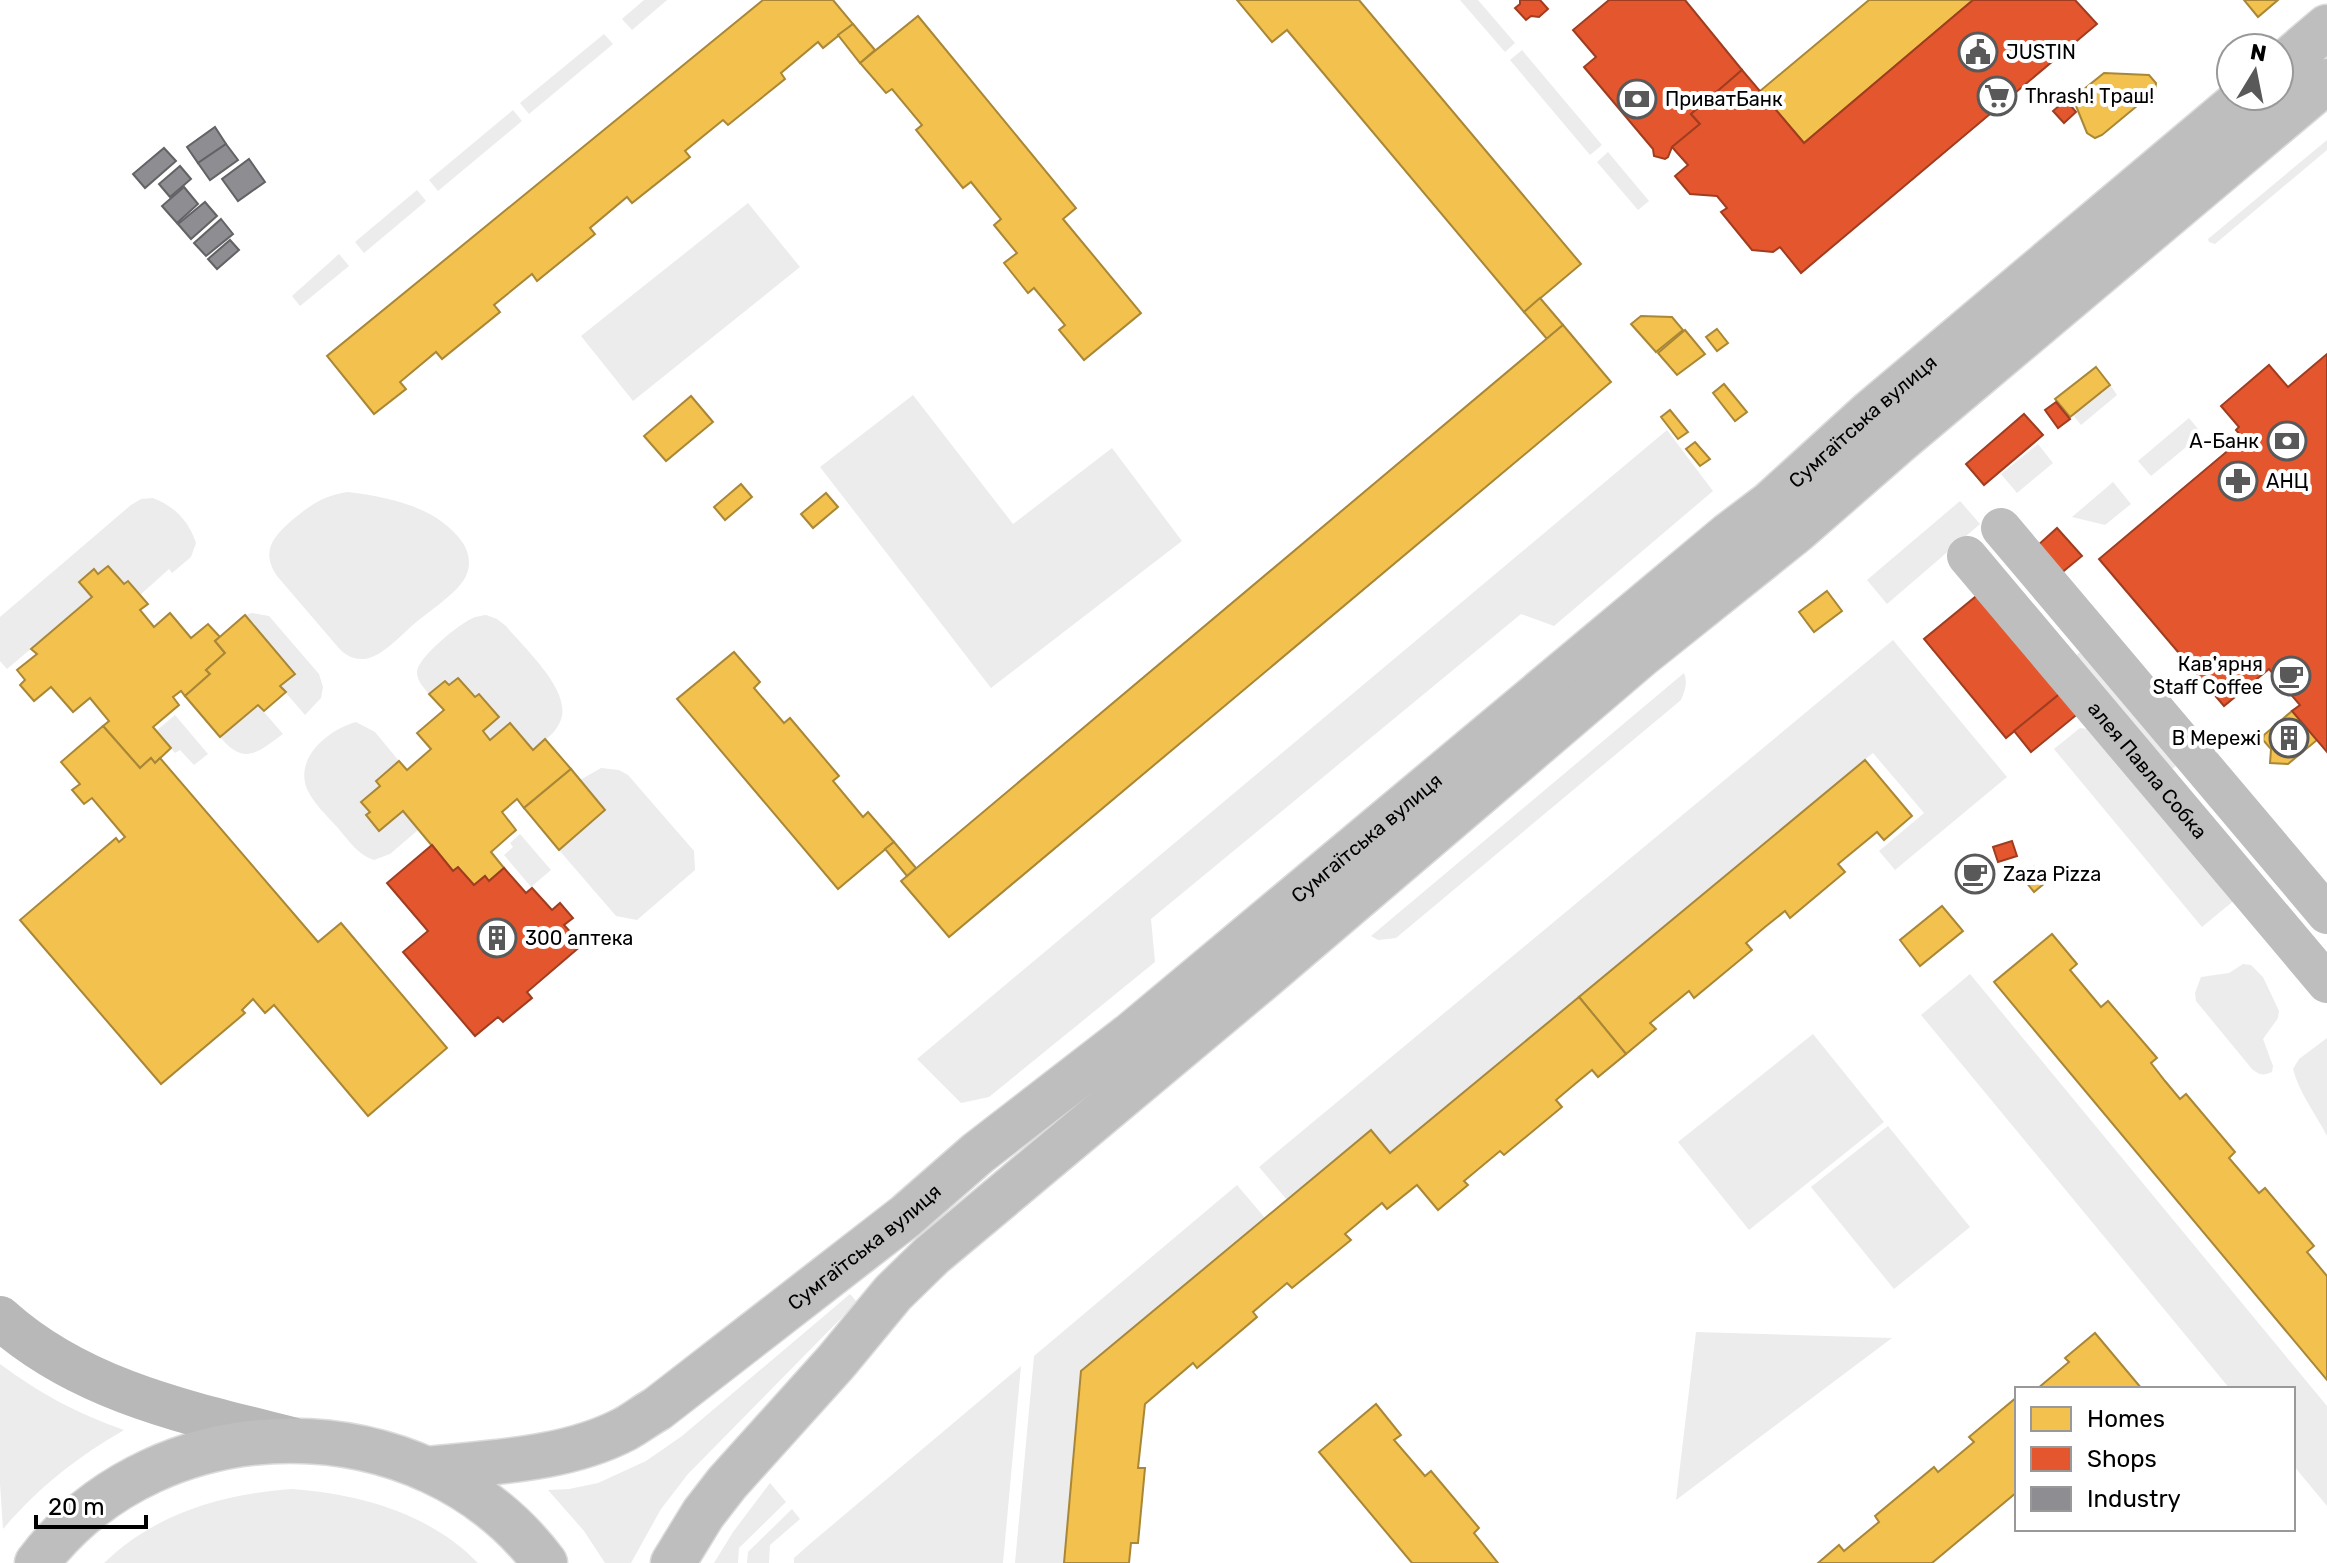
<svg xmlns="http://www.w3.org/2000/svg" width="2327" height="1563" font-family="Rubik,sans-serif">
<rect width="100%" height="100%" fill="#fff"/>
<g fill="#ececec">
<path d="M644,0h23l-35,30 -10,-11z"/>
<path d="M1460,0h18l37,43 -10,9z"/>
<path d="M604,34l9,10 -84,70 -9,-11z"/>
<path d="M1522,50l80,95 -12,10 -80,-95z"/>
<path d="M513,110l9,11 -84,70 -9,-11z"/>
<path d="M2327,140v10l-112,94 -6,-2 -1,-3z"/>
<path d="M1608,152l41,49 -11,9 -41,-48z"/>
<path d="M417,190l9,11 -62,52 -9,-11z"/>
<path d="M748,203l52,64 -167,134 -52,-65z"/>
<path d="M339,254l10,12 -49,40 -8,-10z"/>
<path d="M2111,386l6,9 -36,30 -8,-10z"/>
<path d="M913,395l100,129 99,-76 70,93 -191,147 -171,-221z"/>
<path d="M2189,418l13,16 -51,42 -13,-15z"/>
<path d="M1667,430l46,61 -159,135 -33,-12 -370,305 4,43 -166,135 -28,6 -44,-44z"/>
<path d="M2038,444l15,19 -36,30 -16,-19z"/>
<path d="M2113,482l18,22 -26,21 -33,-8z"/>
<path d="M348,492c41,5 90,15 115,51 7,11 8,24 2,35 -10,17 -36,33 -51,46 -14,12 -32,33 -50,35 -12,1 -20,-5 -27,-13l-60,-70c-16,-24 -5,-38 14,-55 18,-15 33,-26 57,-29z"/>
<path d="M153,498c21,8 36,23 43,45l-5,14 -19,16 -3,-4 -29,26 -12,-14 -4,3 -16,-18 -10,8 -4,-4 -2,27 -85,72 -7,-8v-44l131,-112 10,-6z"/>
<path d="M1960,501l20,23 -93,80 -20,-24z"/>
<path d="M252,613l17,3 50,58 4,13 -2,11 -16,17 -25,-29 15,-13 -50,-58z"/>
<path d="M486,615l11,4 9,7c18,22 68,66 54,96 -5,12 -17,20 -27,28l-23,-26 -20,16 -7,-9 16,-14 -19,-23 -5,3 -17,-19 -9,7 -4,-4 -16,13c-5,-6 -12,-13 -12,-22 0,-14 43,-49 56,-54 4,-2 8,-2 13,-3z"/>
<path d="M1893,640l114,137 -112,93 -16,-19 45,-38 -51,-60 -483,400 -20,-23 -83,70 -28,-33z"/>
<path d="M2087,646l96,114 -17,14 -95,-114z"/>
<path d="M1684,673c4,10 1,17 -3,27l-285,238 -18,2 -7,-4z"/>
<path d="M258,705l25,29c-26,19 -39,32 -63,3z"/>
<path d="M175,715l33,39 -14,11 -14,-15 -5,3 -19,-22z"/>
<path d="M356,722l19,10 24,29 -23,20 4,5 -10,26 -4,4 13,15 24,-20 15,19 -28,24 -16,6c-16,-5 -25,-19 -36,-32 -11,-12 -24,-24 -31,-39 -13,-32 23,-60 49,-67z"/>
<path d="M2080,728l16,2 141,168 -35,29 -148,-178z"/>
<path d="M601,768l18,2 9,5 66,76 1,19 -58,50 -21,-4 -57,-66 46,-40 -25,-30z"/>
<path d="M520,834l31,36 -20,17 -27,-32 9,-8 -3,-4z"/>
<path d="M2243,964l8,1 12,12 16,34 -1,7 -15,21 10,27 -1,6c-9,4 -13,3 -20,-3l-56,-68 -1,-8 6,-16 28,-4z"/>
<path d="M1970,974l357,432v100l-34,-41v-76h-63l-309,-374z"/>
<path d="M1813,1034l71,88 -135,108 -71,-88z"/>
<path d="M2327,1038v98c-11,-22 -28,-43 -34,-67l6,-10z"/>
<path d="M1888,1126l82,101 -76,62 -83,-102z"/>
<path d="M1237,1185l28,33 -184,153 -17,192h-49l19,-207z"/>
<path d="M850,1294l7,8 -169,172 -27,35 -30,54h-26l-21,-32 -36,-41 21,-1 29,-6 48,-22 36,-25z"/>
<path d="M1696,1332l196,6 -216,162z"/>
<path d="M0,1364c39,29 78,50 124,66 -48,28 -85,57 -121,99l-3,-45z"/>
<path d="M1021,1366l-18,197h-209v-5l17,-15z"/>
<path d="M770,1483l16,19 -47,46 -1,15h-24l19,-31z"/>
<path d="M292,1489c68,5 137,24 186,74h-374c52,-50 118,-69 188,-74z"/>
<path d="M792,1509l8,10 -30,26 -1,18h-22l1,-11z"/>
</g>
<g fill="#f2c14e" stroke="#a98737" stroke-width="2">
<path d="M763,0h70l20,24 -30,24 -5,-6 -37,31 4,6 -57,46 -5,-5 -38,31 5,6 -58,46 -5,-6 -37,31 5,6 -58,47 -5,-7 -38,31 6,7 -58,47 -6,-7 -36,30 6,7 -32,25 -47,-58z"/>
<path d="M1237,0h122l222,264 -57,48 -237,-282 -15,12z"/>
<path d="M1869,0h104l-169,143 -44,-52z"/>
<path d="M2244,0h34l-20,17z"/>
<path d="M918,16l158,192 -13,11 78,94 -57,47 -25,-30 6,-5 -31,-37 -6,5 -24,-30 13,-10 -23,-28 7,-6 -30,-37 -8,6 -47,-58 6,-5 -30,-36 -6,4 -26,-30z"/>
<path d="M853,24l22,26 -15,13 -22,-28z"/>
<path d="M2104,73l45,2 7,8 -1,8 -53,44 -7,3 -8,-5 -13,-32 4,-7z"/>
<path d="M1540,298l23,27 -16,14 -23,-27z"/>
<path d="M1641,316l31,1 11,13 -27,22 -25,-28z"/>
<path d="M1563,325l48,57 -662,555 -48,-56z"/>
<path d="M1717,329l11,14 -11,8 -11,-14z"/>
<path d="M1685,330l20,24 -28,21 -19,-22z"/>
<path d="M2096,367l14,18 -40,32 -15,-18z"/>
<path d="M1724,384l23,28 -12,9 -22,-28z"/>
<path d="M691,396l22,26 -47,39 -22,-25z"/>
<path d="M1670,410l18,22 -10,7 -17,-22z"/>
<path d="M1695,442l15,17 -10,7 -14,-17z"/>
<path d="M741,484l11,13 -27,23 -11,-13z"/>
<path d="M826,493l12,14 -25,21 -12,-14z"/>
<path d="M108,566l16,18 4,-3 20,23 -8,6 14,17 16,-14 21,25 17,-14 12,13 -5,4 10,12 -19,17 4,4 -25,22 -4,-5 -8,6 6,8 -26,22 18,21 -16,15 -4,-5 -11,10 -37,-42 6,-5 -19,-23 -17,14 -22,-25 -17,14 -14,-16 5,-5 -8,-10 20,-16 -6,-5 61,-52 -13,-15 15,-13 4,5z"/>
<path d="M1827,591l15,20 -28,21 -15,-20z"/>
<path d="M245,615l50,59 -15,12 6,6 -22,19 -6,-6 -38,32 -35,-41 25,-22 -4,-4 19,-17 -10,-12z"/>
<path d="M734,652l26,30 -6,6 30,35 6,-5 49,58 -6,5 30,36 5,-5 26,30 -56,47 -161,-190z"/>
<path d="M458,678l17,19 4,-3 20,23 -16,14 7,9 20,-17 23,27 12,-11 26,30 -47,39 -7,-9 -15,13 14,18 -25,22 13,16 -15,13 -4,-5 -11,9 -16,-18 -5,4 -50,-60 -24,20 -13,-16 4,-3 -9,-10 19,-16 -4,-5 23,-20 8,9 24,-21 -14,-16 27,-23 -15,-16 16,-13 4,4z"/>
<path d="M2292,711l25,29 -29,24 -18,-1 1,-14 -8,-9 1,-5z"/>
<path d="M103,726l37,42 11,-10 4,5 5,-5 158,184 23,-19 106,125 -79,68 -94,-111 -9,8 -12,-14 -11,11 3,3 -84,71 -141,-164 96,-82 3,4 6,-5 -33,-39 -8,6 -12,-14 8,-6 -19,-22z"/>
<path d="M1865,760l47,56 -28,24 -7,-8 -39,32 7,8 -55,46 -5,-7 -20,16 -19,16 6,7 -58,48 -5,-7 -39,32 6,6 -30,25 -47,-57z"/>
<path d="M571,769l34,41 -46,40 -35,-42z"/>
<path d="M894,842l22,26 -9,8 -22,-27z"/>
<path d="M2034,867l12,15 -12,10 -12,-15z"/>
<path d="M1942,906l21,25 -43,35 -20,-26z"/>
<path d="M2052,934l25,30 -7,6 31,37 7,-6 49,57 -6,5 14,18 15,18 6,-5 49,58 -6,6 30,35 6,-5 49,58 -7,6 20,24v104l-333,-398z"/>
<path d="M1579,997l47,57 -28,23 -6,-7 -17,14 -19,16 6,7 -58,48 -4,-4 -36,30 4,4 -30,25 -21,-25 -30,24 -5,-6 -37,31 6,6 -59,48 -5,-5 -34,29 4,5 -60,51 -4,-5 -48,41 -7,64h7l-7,75h-7l-2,20h-65l17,-192 290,-241 19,23z"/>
<path d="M2095,1333l47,56h-105l32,-27 -4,-4z"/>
<path d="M2017,1397v95l-85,71h-114l21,-18 5,6 35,-29 -4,-6 59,-49 4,5 36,-30 -5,-5z"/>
<path d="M1376,1404l25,31 -7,5 31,36 6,-5 48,57 -5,5 24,30h-86l-93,-111z"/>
</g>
<g fill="#e4572e" stroke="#a03d20" stroke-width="2">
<path d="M1520,0h20l8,9 -9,8 -8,-1 -5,4 -11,-12 5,-4z"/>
<path d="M1609,0h76l57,70 -51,44 9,10 -28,23 -4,10 -3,2 -11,-3 -1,-7 -69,-82 12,-10 -23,-27z"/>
<path d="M1973,0h102l22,24 -296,249 -21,-26 -7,5 -21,-2 -31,-38 6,-4 -10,-12 -27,-2 -15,-18 13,-11 -16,-18 28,-23 -9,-10 51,-44 62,73z"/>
<path d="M2066,100l10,12 -12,11 -11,-12z"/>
<path d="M2327,354v398l-35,-41 8,-6 -31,-36 -45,37 -125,-147 144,-121 -7,-8 3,-3 -18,-21 48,-41 19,22z"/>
<path d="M2056,402l14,17 -12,9 -13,-18z"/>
<path d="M2024,414l19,21 -59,50 -18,-21z"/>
<path d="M2057,528l25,28 -22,18 -23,-28z"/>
<path d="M1980,593l82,99 -56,46 -82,-99z"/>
<path d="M2062,692l18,20 -49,40 -17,-21z"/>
<path d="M2012,841l5,15 -19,6 -5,-15z"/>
<path d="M432,845l21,26 5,-4 16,18 11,-9 4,5 15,-13 22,25 6,-5 20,22 8,-7 13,15 -9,7 18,20 -55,47 5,6 -29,24 -5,-5 -23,19 -72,-84 25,-21 -41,-48z"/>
<path d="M1977,866l10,12 -14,12 -10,-12z"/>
</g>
<g fill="#8d8d92" stroke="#636366" stroke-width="2">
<path d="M215,127l11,17 -28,19 -11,-16z"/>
<path d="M226,144l12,16 -28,20 -12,-17z"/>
<path d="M164,148l12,13 -31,27 -12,-14z"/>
<path d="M249,159l16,23 -27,19 -16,-22z"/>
<path d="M180,166l11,13 -21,18 -11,-13z"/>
<path d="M184,187l14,17 -21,19 -15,-17z"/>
<path d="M205,202l12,14 -26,23 -13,-15z"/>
<path d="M221,219l12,15 -27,22 -12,-13z"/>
<path d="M230,240l9,10 -22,19 -9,-10z"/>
</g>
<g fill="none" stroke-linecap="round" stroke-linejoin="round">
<defs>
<g id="primary">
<path d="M2279,68l48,-41"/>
<path id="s2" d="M427,1469c65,-7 139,-9 198,-40 11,-6 21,-14 32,-20l249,-193 72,-63 154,-119 598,-500 41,-31 100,-91 375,-316"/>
<path d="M37,1563c122,-163 386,-163 508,0"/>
<path d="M673,1563l30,-49 24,-31 109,-121 57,-69 39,-38 338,-283 371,-317 155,-124 102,-89 429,-361"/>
</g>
</defs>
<use href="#primary" stroke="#dbdbdb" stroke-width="47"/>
<g stroke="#bebebe" stroke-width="40">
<path d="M2001,528l326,386"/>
<path id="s1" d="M1967,556l360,427"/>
</g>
<path stroke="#b8b8b8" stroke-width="44" d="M0,1318c81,73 189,95 292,121"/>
<use href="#primary" stroke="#bebebe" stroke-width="44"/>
</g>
<defs>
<symbol id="civic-ring" viewBox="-11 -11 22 22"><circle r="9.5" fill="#fff" stroke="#595959" stroke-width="1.5"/><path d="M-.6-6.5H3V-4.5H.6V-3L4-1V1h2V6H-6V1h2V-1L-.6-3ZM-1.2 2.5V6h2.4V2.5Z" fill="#595959"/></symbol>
<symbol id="supermarket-ring" viewBox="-11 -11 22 22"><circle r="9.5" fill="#fff" stroke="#595959" stroke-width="1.5"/><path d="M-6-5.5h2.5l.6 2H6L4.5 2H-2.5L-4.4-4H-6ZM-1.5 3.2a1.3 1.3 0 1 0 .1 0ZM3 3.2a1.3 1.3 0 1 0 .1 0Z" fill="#595959"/></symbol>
<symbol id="bank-ring" viewBox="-11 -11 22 22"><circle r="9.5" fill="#fff" stroke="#595959" stroke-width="1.5"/><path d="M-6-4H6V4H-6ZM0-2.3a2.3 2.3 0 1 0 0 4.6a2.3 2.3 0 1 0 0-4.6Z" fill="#595959"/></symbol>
<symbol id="pharmacy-ring" viewBox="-11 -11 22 22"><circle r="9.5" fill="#fff" stroke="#595959" stroke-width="1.5"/><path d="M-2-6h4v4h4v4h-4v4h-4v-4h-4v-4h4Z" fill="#595959"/></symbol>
<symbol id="cafe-ring" viewBox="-11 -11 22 22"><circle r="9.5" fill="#fff" stroke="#595959" stroke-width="1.5"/><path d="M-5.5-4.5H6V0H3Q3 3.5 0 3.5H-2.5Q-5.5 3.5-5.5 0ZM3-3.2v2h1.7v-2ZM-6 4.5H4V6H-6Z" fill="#595959"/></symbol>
<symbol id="building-ring" viewBox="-11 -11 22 22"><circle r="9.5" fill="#fff" stroke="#595959" stroke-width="1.5"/><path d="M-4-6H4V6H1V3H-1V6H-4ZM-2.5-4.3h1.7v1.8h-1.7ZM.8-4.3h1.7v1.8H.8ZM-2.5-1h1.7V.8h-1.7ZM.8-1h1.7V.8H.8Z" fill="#595959"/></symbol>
</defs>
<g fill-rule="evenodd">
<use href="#civic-ring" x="1956" y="30" width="44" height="44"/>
<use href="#supermarket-ring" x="1975" y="74" width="44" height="44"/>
<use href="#bank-ring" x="1615" y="77" width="44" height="44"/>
<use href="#bank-ring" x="2265" y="419" width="44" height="44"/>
<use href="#pharmacy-ring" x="2216" y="459" width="44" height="44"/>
<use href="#cafe-ring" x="2269" y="654" width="44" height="44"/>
<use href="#building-ring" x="2267" y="716" width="44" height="44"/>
<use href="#cafe-ring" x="1953" y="852" width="44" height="44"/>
<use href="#building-ring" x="475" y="916" width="44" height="44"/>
</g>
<g text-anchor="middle" stroke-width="8" stroke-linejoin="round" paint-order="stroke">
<g font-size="20" fill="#000" stroke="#fff" text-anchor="start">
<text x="2006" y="59">JUSTIN</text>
<text x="2025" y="103">Thrash! Траш!</text>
<text x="1665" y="106">ПриватБанк</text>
<text x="2259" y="448" text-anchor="end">А-Банк</text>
<text x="2266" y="488">АНЦ</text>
<text x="2263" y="671" text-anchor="end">Кав'ярня<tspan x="2263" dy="23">Staff Coffee</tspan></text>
<text x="2261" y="745" text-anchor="end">В Мережі</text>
<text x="2003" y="881">Zaza Pizza</text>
<text x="525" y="945">300 аптека</text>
</g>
<g font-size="20" fill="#000" stroke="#fff">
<text dy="7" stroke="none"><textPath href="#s2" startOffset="1800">Сумгаїтська вулиця</textPath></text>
<text dy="7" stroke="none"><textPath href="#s1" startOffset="280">алея Павла Собка</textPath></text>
<text dy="7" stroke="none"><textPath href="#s2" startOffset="1152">Сумгаїтська вулиця</textPath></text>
<text dy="7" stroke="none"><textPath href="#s2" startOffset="504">Сумгаїтська вулиця</textPath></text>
</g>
</g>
<rect x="2015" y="1387" width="280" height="144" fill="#ffffff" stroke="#999999" stroke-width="2"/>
<rect x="2031" y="1407" width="40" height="24" fill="#f2c14e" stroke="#999999" stroke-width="2"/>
<text x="2087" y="1427" font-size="24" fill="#000000">Homes</text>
<rect x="2031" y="1447" width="40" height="24" fill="#e4572e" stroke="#999999" stroke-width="2"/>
<text x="2087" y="1467" font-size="24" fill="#000000">Shops</text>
<rect x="2031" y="1487" width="40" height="24" fill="#8d8d92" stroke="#999999" stroke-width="2"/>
<text x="2087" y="1507" font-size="24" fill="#000000">Industry</text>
<g transform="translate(2255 72) rotate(10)"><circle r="38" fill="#ffffff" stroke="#999999" stroke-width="2"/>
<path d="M0-6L14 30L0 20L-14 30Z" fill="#595959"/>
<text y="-12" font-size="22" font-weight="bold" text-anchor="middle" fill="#000000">N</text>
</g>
<path d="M36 1515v12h110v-12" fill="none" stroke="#000000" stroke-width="4"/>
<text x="48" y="1515" font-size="24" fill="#000000" stroke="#ffffff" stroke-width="6" paint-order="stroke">20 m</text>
</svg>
